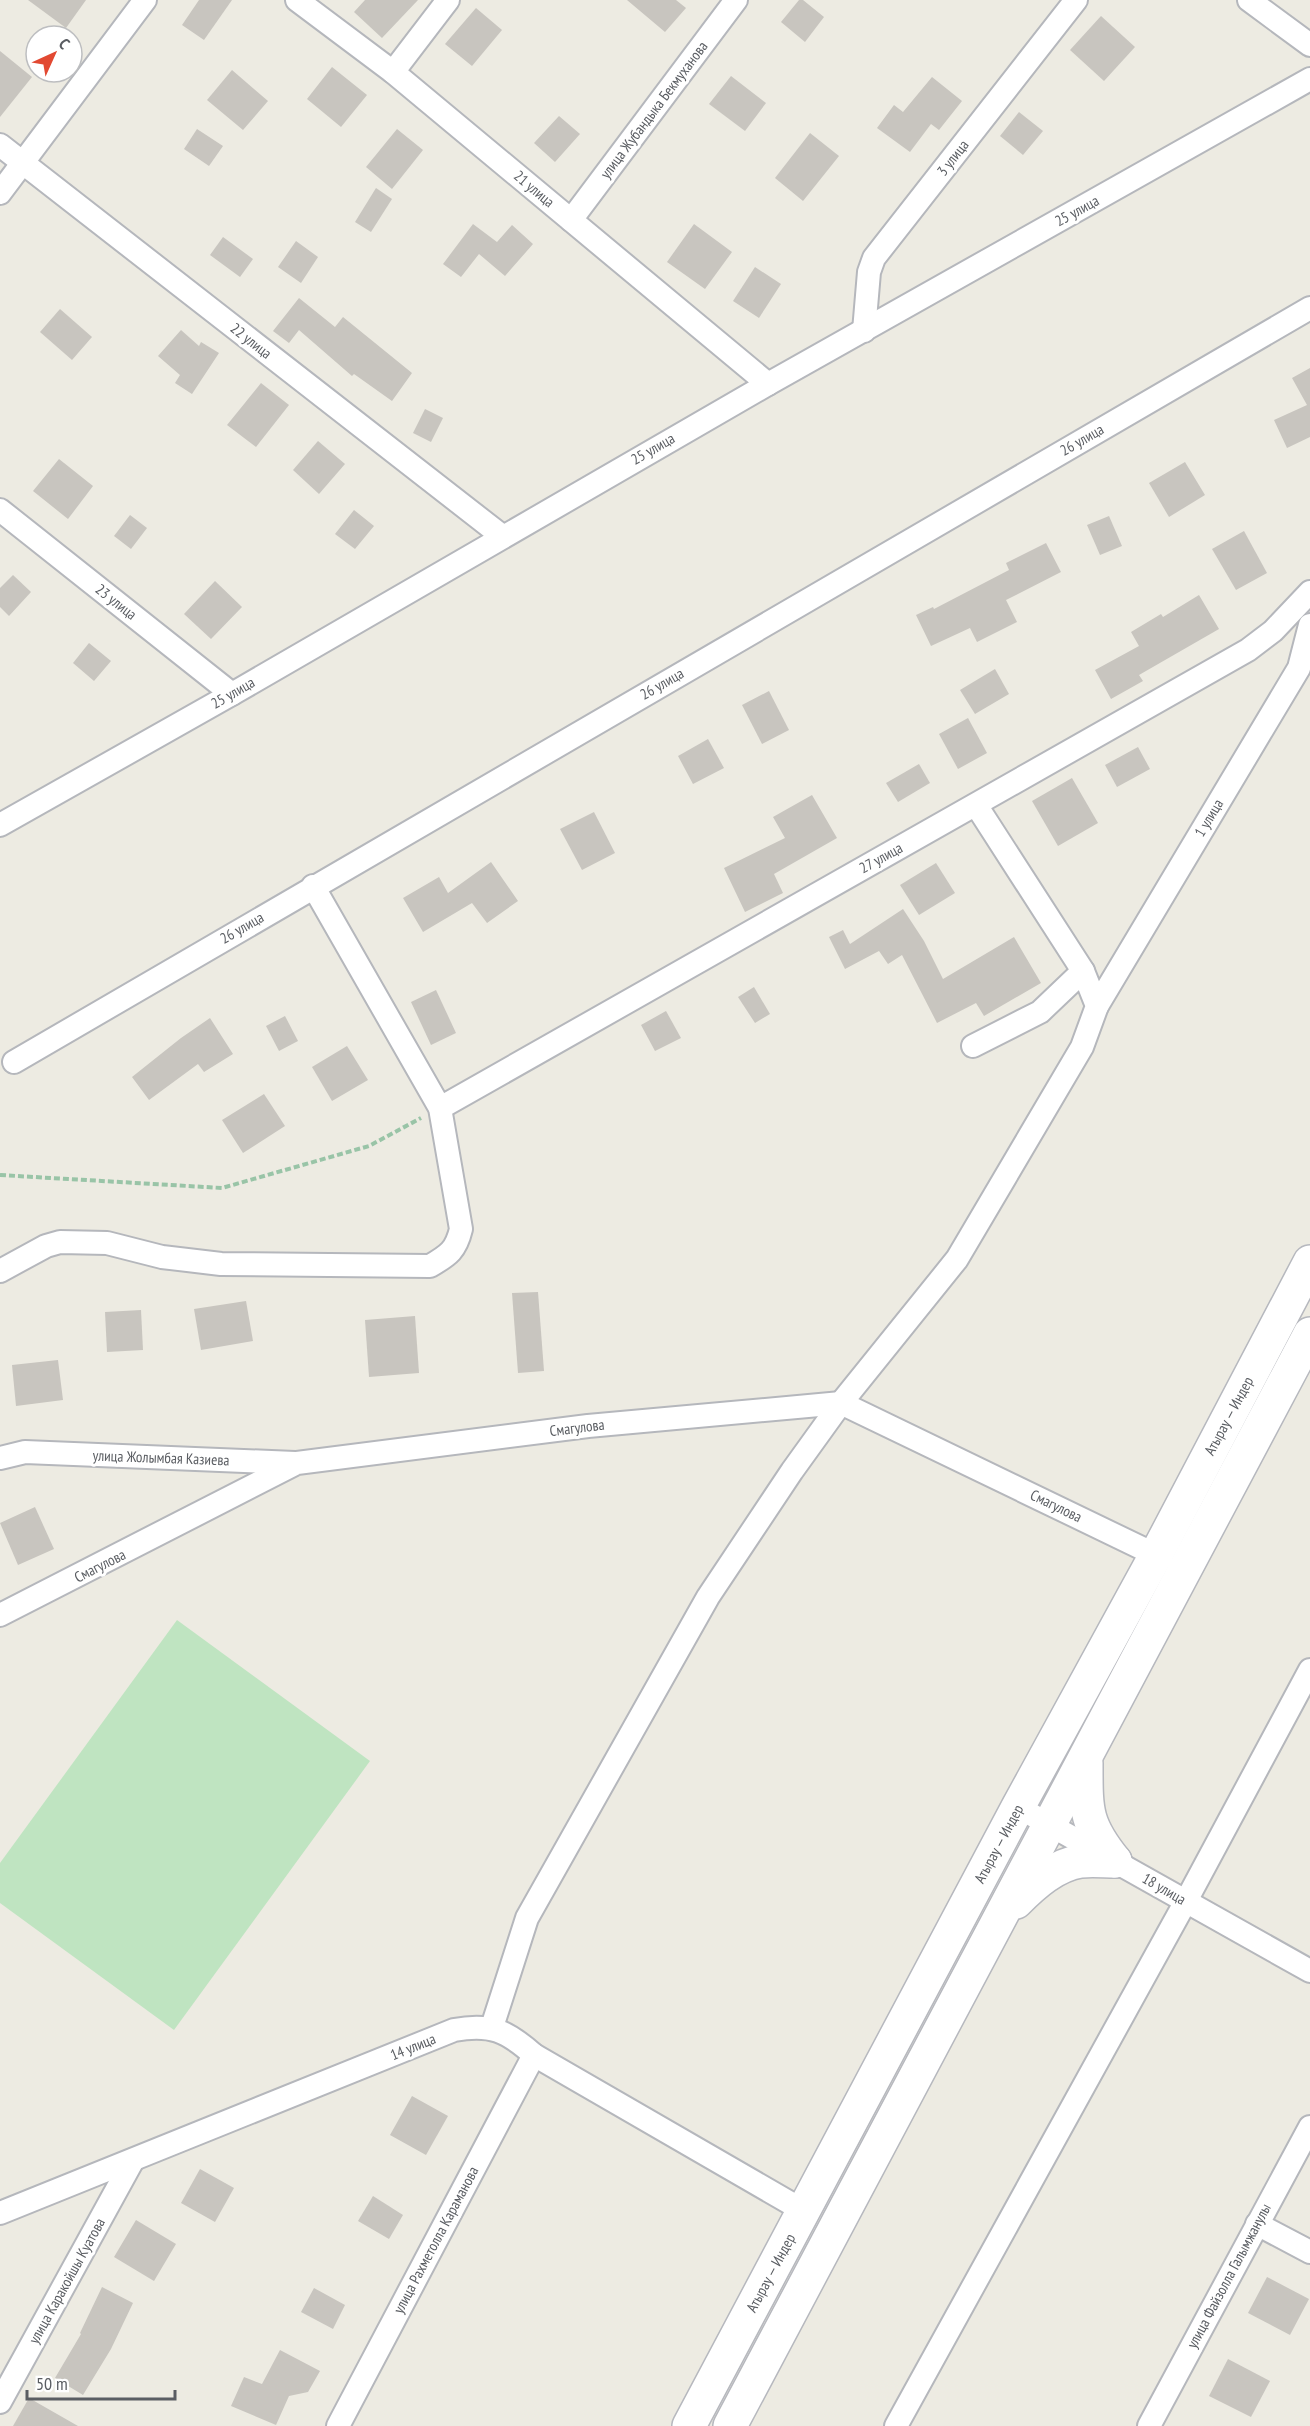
<svg xmlns="http://www.w3.org/2000/svg" width="1310" height="2426" font-family="'PT Sans Narrow',sans-serif">
<rect width="100%" height="100%" fill="#edebe2"/>
<path fill="#bfe4c1" d="M177,1620l193,141 -196,269 -174,-127v-40z"/>
<g fill="#c8c5bf">
<path d="M28,0h58l-20,28z"/>
<path d="M199,0h33l-28,40 -22,-15z"/>
<path d="M365,0h53l-36,38 -28,-26z"/>
<path d="M627,0h49l10,8 -21,24z"/>
<path d="M799,0h4l21,17 -19,25 -24,-20z"/>
<path d="M476,8l26,22 -30,36 -27,-22z"/>
<path d="M1101,16l34,31 -31,34 -34,-31z"/>
<path d="M0,51l32,26 -32,40z"/>
<path d="M332,67l35,28 -26,32 -34,-28z"/>
<path d="M232,70l36,31 -25,29 -36,-30z"/>
<path d="M731,76l35,27 -21,28 -36,-27z"/>
<path d="M932,77l30,24 -23,29 -8,-6 -21,28 -33,-24 17,-23 9,7z"/>
<path d="M1019,112l24,19 -20,24 -23,-19z"/>
<path d="M559,116l21,18 -25,28 -21,-19z"/>
<path d="M197,129l26,17 -14,20 -25,-17z"/>
<path d="M397,129l26,21 -31,39 -26,-22z"/>
<path d="M810,133l29,23 -36,45 -28,-23z"/>
<path d="M376,188l16,11 -21,33 -16,-10z"/>
<path d="M473,224l24,18 15,-17 21,19 -28,32 -26,-22 -18,23 -18,-13z"/>
<path d="M694,224l38,28 -27,37 -38,-27z"/>
<path d="M223,237l30,22 -13,18 -30,-22z"/>
<path d="M296,241l22,16 -17,26 -23,-16z"/>
<path d="M755,267l26,17 -22,34 -26,-17z"/>
<path d="M299,298l36,29 8,-10 69,56 -20,28 -38,-27 -2,2 -53,-46 -10,13 -16,-12z"/>
<path d="M60,309l32,28 -20,23 -32,-28z"/>
<path d="M181,330l18,16 2,-4 18,11 -27,41 -17,-11 5,-8 -22,-19z"/>
<path d="M1310,368v69l-23,11 -13,-28 33,-15 -15,-27z"/>
<path d="M261,383l28,22 -33,42 -29,-22z"/>
<path d="M425,409l18,9 -12,24 -18,-9z"/>
<path d="M318,441l27,23 -26,30 -26,-24z"/>
<path d="M59,459l34,27 -25,33 -35,-28z"/>
<path d="M1185,462l20,33 -36,22 -20,-34z"/>
<path d="M354,510l20,16 -19,23 -20,-15z"/>
<path d="M130,515l17,13 -16,21 -17,-13z"/>
<path d="M1109,516l13,30 -22,9 -13,-30z"/>
<path d="M1244,531l23,42 -31,17 -24,-41z"/>
<path d="M1046,543l15,29 -55,28 11,22 -40,20 -7,-14 -39,18 -15,-31 17,-8 1,2 75,-39 -3,-7z"/>
<path d="M13,575l18,17 -22,24 -9,-9v-19z"/>
<path d="M215,581l27,26 -31,32 -27,-25z"/>
<path d="M1199,595l20,34 -80,46 4,6 -32,18 -16,-29 44,-24 -8,-14 30,-18 2,3z"/>
<path d="M89,643l22,18 -17,20 -21,-18z"/>
<path d="M995,669l14,25 -34,20 -15,-24z"/>
<path d="M769,691l20,39 -27,14 -20,-39z"/>
<path d="M968,718l19,35 -29,16 -19,-35z"/>
<path d="M708,739l16,29 -31,16 -15,-28z"/>
<path d="M1138,747l12,22 -33,18 -12,-22z"/>
<path d="M919,764l11,19 -32,19 -12,-19z"/>
<path d="M1072,778l26,45 -40,23 -26,-45z"/>
<path d="M812,795l25,43 -63,36 9,19 -38,19 -21,-44 61,-30 -12,-21z"/>
<path d="M594,812l21,41 -33,17 -22,-41z"/>
<path d="M491,862l27,39 -31,22 -15,-20 -49,29 -20,-34 36,-21 9,16z"/>
<path d="M936,863l19,30 -36,22 -19,-30z"/>
<path d="M903,909l21,32 19,38 71,-42 27,46 -57,33 -8,-13 -39,20 -35,-68 -14,9 -9,-13 -34,18 -16,-32 14,-7 7,14z"/>
<path d="M754,987l16,27 -15,9 -17,-26z"/>
<path d="M436,990l20,43 -25,12 -20,-43z"/>
<path d="M666,1011l15,27 -26,13 -14,-26z"/>
<path d="M285,1016l13,25 -19,10 -13,-25z"/>
<path d="M210,1018l23,36 -29,18 -6,-8 -49,36 -17,-23 49,-39z"/>
<path d="M347,1046l21,34 -36,21 -20,-34z"/>
<path d="M264,1094l21,32 -42,27 -21,-33z"/>
<path d="M538,1292l6,79 -26,2 -6,-80z"/>
<path d="M246,1301l7,40 -52,9 -7,-41z"/>
<path d="M141,1310l2,40 -36,2 -2,-40z"/>
<path d="M415,1316l4,57 -50,4 -4,-57z"/>
<path d="M58,1360l5,40 -47,6 -4,-41z"/>
<path d="M35,1507l19,42 -36,16 -18,-42z"/>
<path d="M412,2096l36,20 -22,39 -36,-20z"/>
<path d="M200,2169l34,19 -19,34 -34,-19z"/>
<path d="M373,2196l30,19 -14,24 -31,-18z"/>
<path d="M136,2220l40,24 -22,37 -40,-24z"/>
<path d="M1267,2277l42,22 -19,36 -42,-22z"/>
<path d="M102,2287l31,16 -22,46 -28,46 -28,-17 26,-44 -1,-1z"/>
<path d="M314,2288l31,17 -12,24 -32,-17z"/>
<path d="M280,2350l40,21 -12,21 -19,4 -13,29 -45,-19 13,-29 18,7z"/>
<path d="M1228,2359l42,22 -19,36 -42,-21z"/>
<path d="M29,2398l49,28h-65z"/>
</g>
<g fill="none" stroke-linecap="round" stroke-linejoin="round">
<defs>
<g id="street">
<path d="M297,0l96,72 375,312"/>
<path d="M1249,0l61,45"/>
<path d="M393,72l55,-72"/>
<path d="M0,145l502,391"/>
<path d="M0,193l145,-193"/>
<path d="M571,220l165,-220"/>
<path d="M864,331l5,-59 5,-14 202,-258"/>
<path d="M0,510l232,184"/>
<path d="M0,825l232,-131 536,-310 542,-305"/>
<path d="M1097,1006l202,-338 11,-43"/>
<path d="M973,1046l67,-34 43,-41"/>
<path d="M14,1062l1296,-754"/>
<path d="M440,1108l808,-458 25,-19 37,-39"/>
<path d="M0,1271l46,-25 14,-4 47,1 55,14 59,7 209,2c19,-11 26,-16 31,-37l-21,-121 -127,-222"/>
<path d="M0,1458l25,-6 270,11"/>
<path d="M0,1615l297,-152 291,-37 253,-23 315,152"/>
<path d="M1018,1807l292,164"/>
<path d="M492,2027l35,-109 181,-321 84,-126 49,-68 116,-144 125,-212 15,-41 -14,-35 -107,-166"/>
<path d="M0,2213l454,-183c37,-7 53,1 80,25l270,156"/>
<path d="M1257,2224l53,28"/>
<path d="M0,2402l133,-242"/>
<path d="M338,2426l196,-371"/>
<path d="M896,2426l290,-525 124,-231"/>
<path d="M1149,2426l161,-299"/>
</g>
<g id="secondary">
<path d="M1086,1763c0,47 -1,61 29,98"/>
<path d="M1016,1902c18,-18 39,-37 65,-41 11,-1 23,0 34,0"/>
<path d="M689,2426l329,-619 138,-252 154,-293"/>
<path d="M730,2426l580,-1092"/>
</g>
</defs>
<use href="#street" stroke="#b5b7bc" stroke-width="26"/>
<use href="#secondary" stroke="#b6b8be" stroke-width="36"/>
<path stroke="#99c4a7" stroke-width="4" stroke-dasharray="6 3" stroke-linecap="butt" d="M0,1175l222,13 147,-42 52,-28"/>
<use href="#street" stroke="#fff" stroke-width="22"/>
<use href="#secondary" stroke="#fff" stroke-width="33"/>
</g>
<g text-anchor="middle" stroke-width="6" stroke-linejoin="round" paint-order="stroke">
<g font-size="15" fill="#5a5d62" stroke="#fff">
<text transform="translate(654 110) rotate(-53)" y="5">улица Жубандыка Бекмуханова</text>
<text transform="translate(953 158) rotate(-52)" y="5">3 улица</text>
<text transform="translate(534 189) rotate(40)" y="5">21 улица</text>
<text transform="translate(1077 211) rotate(-29)" y="5">25 улица</text>
<text transform="translate(251 341) rotate(38)" y="5">22 улица</text>
<text transform="translate(1082 440) rotate(-30)" y="5">26 улица</text>
<text transform="translate(653 449) rotate(-30)" y="5">25 улица</text>
<text transform="translate(116 602) rotate(38)" y="5">23 улица</text>
<text transform="translate(662 684) rotate(-30)" y="5">26 улица</text>
<text transform="translate(233 693) rotate(-30)" y="5">25 улица</text>
<text transform="translate(1209 818) rotate(-59)" y="5">1 улица</text>
<text transform="translate(881 858) rotate(-29)" y="5">27 улица</text>
<text transform="translate(242 928) rotate(-30)" y="5">26 улица</text>
<text transform="translate(1229 1416) rotate(-62)" y="5">Атырау — Индер</text>
<text transform="translate(577 1428) rotate(-7)" y="5">Смагулова</text>
<text transform="translate(161 1458) rotate(2)" y="5">улица Жолымбая Казиева</text>
<text transform="translate(1056 1506) rotate(26)" y="5">Смагулова</text>
<text transform="translate(100 1566) rotate(-27)" y="5">Смагулова</text>
<text transform="translate(999 1844) rotate(-62)" y="5">Атырау — Индер</text>
<text transform="translate(1164 1889) rotate(30)" y="5">18 улица</text>
<text transform="translate(413 2047) rotate(-22)" y="5">14 улица</text>
<text transform="translate(436 2240) rotate(-62)" y="5">улица Рахметолла Караманова</text>
<text transform="translate(771 2273) rotate(-62)" y="5">Атырау — Индер</text>
<text transform="translate(1229 2276) rotate(-62)" y="5">улица Файзолла Галымжанулы</text>
<text transform="translate(67 2281) rotate(-61)" y="5">улица Каракойшы Куатова</text>
</g>
</g>
<g transform="translate(54 54) rotate(45)"><circle r="28" fill="#ffffff" stroke="#bdbec0" stroke-width="1.5"/>
<path d="M0-4.5L10 22L0 15L-10 22Z" fill="#e24932"/>
<text y="-9" font-size="16" font-weight="bold" text-anchor="middle" fill="#5a5d62">С</text>
</g>
<path d="M27 2390v9h148v-9" fill="none" stroke="#5a5d62" stroke-width="3"/>
<text x="36" y="2390" font-size="18" fill="#5a5d62" stroke="#ffffff" stroke-width="4.5" paint-order="stroke">50 m</text>
</svg>
